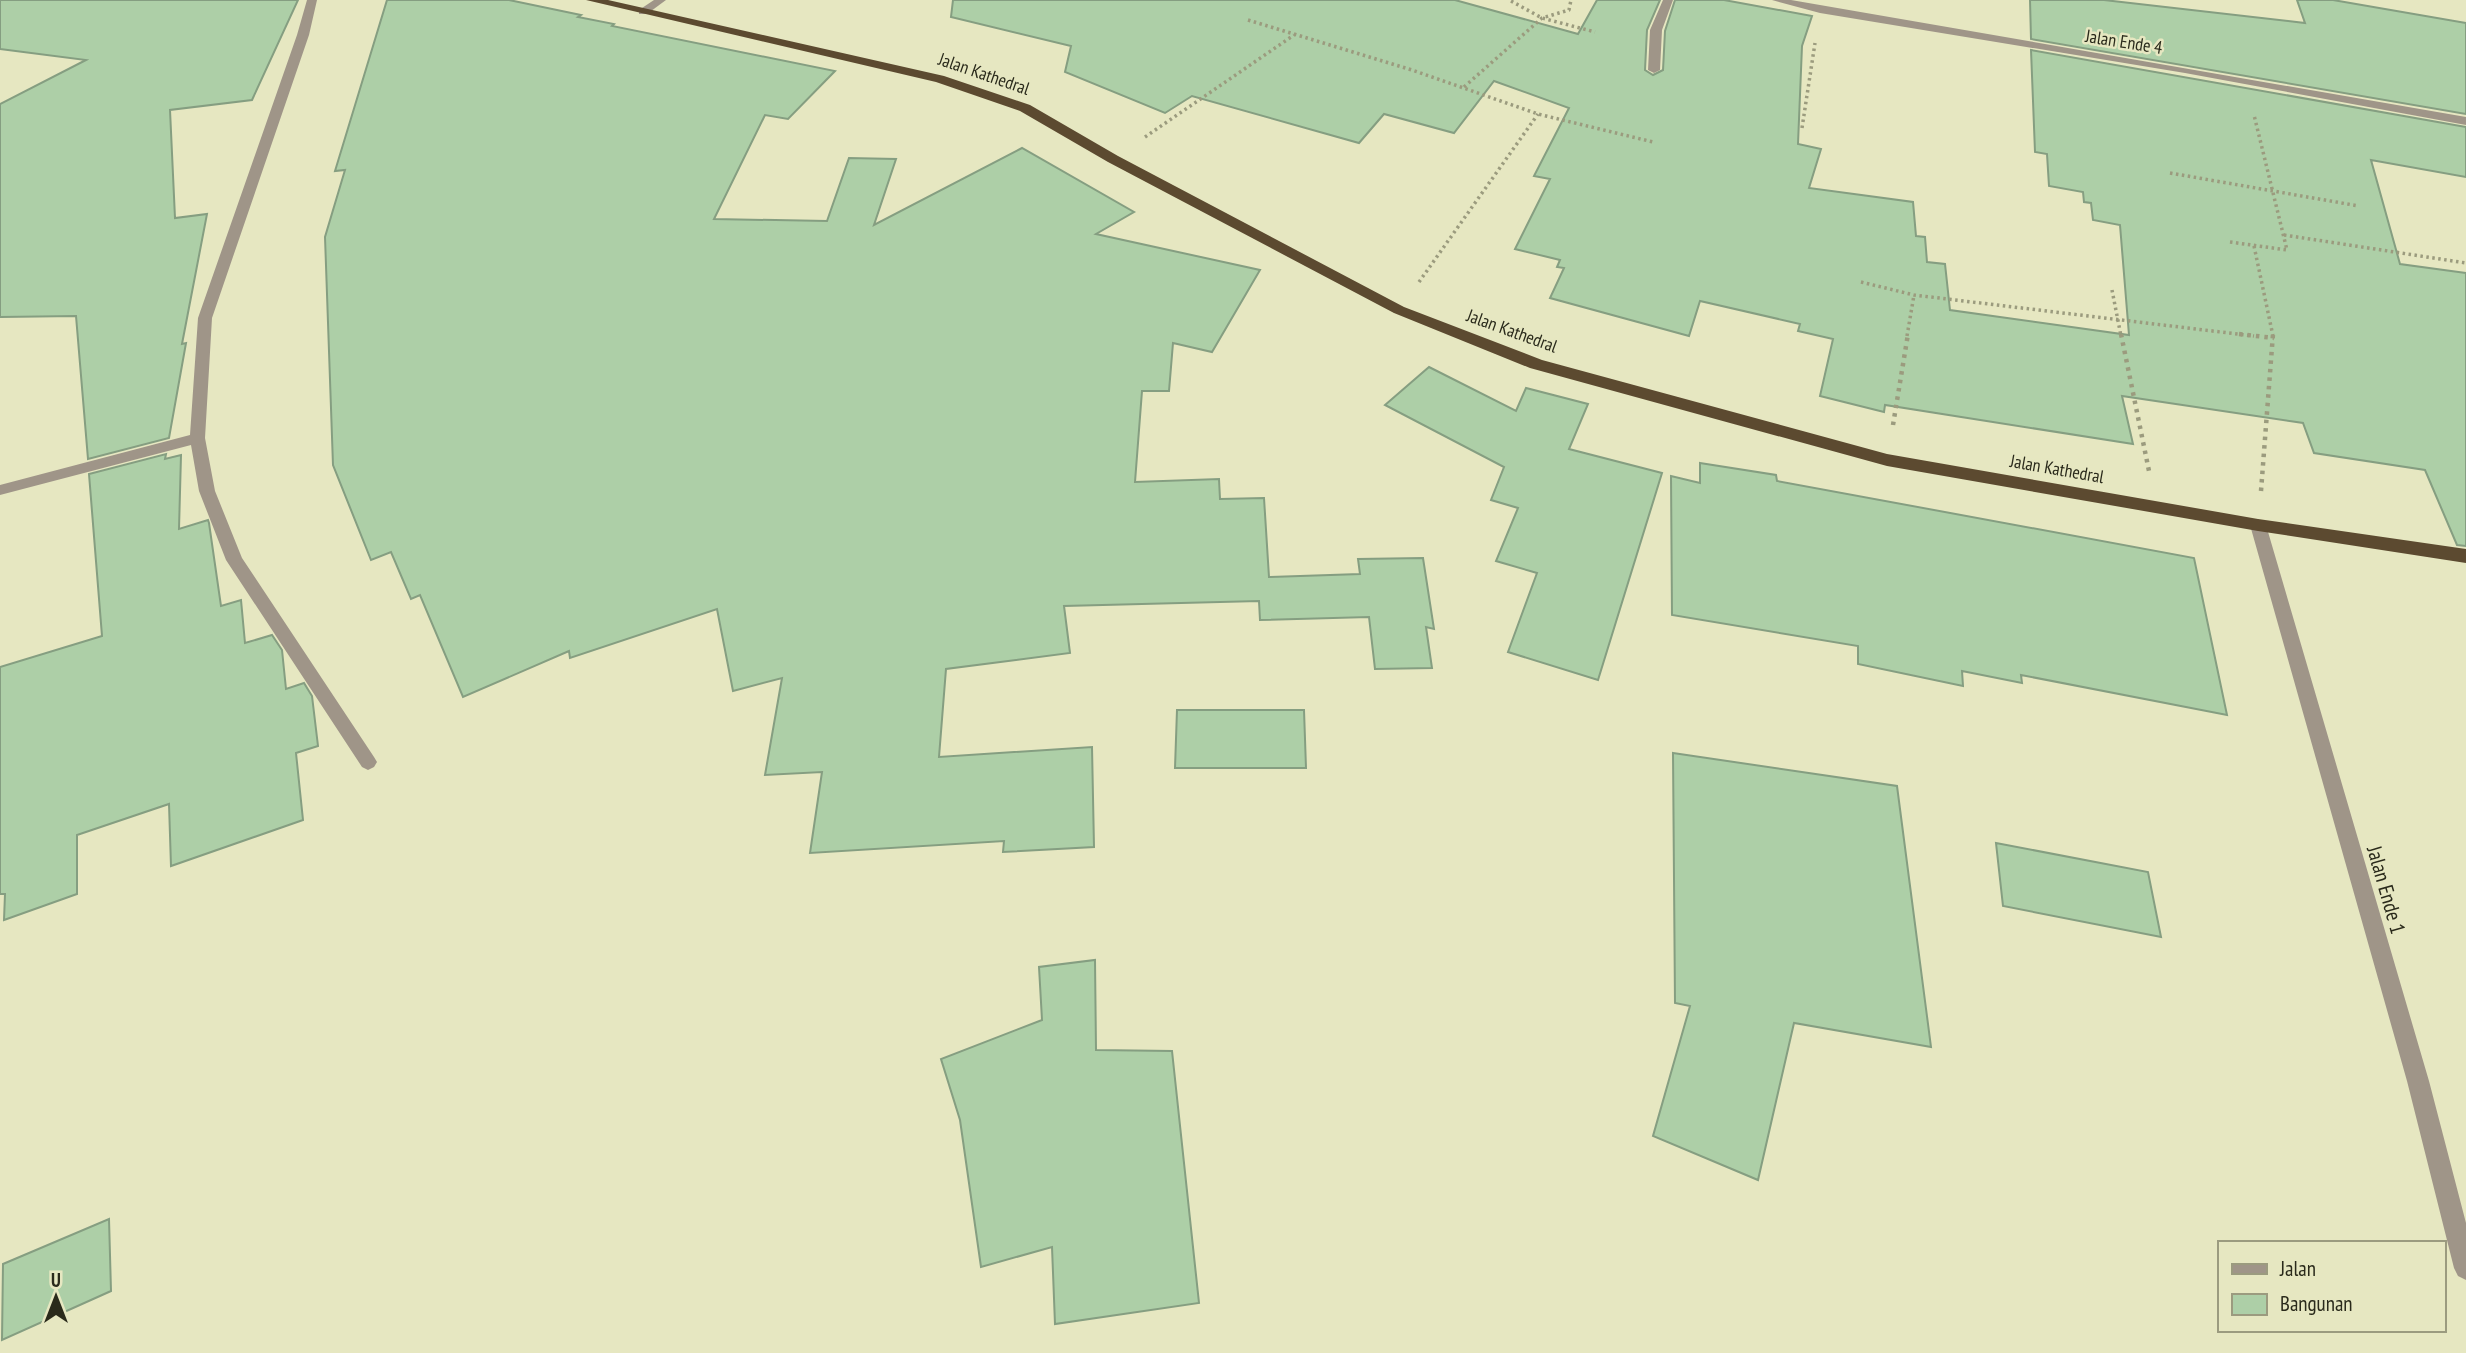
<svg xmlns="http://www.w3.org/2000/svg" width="2466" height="1353" font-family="'PT Sans Narrow',sans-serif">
<rect width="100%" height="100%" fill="#e6e7c1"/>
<g fill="#adcfa7" stroke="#859e81" stroke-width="2">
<path d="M0,0h298l-46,100 -82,10 5,108 32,-4 -25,130 4,-1 -17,95 -81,21 -12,-143 -76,1v-213l86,-44 -86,-11z"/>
<path d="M387,0h122l72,15 -3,2 36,7 -2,2 223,45 -47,48 -23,-4 -51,104 113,2 22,-63 47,1 -22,66 148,-77 112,64 -38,22 164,36 -48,82 -39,-9 -4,48h-27l-7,91 84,-3 1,20 44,-1 5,79 91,-3 -2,-15 65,-1 11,71 -8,-2 6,41 -57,1 -6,-52 -109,3 -1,-19 -195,5 6,47 -124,16 -7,88 153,-10 2,100 -91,5 1,-11 -194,12 12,-81 -57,3 17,-97 -49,13 -16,-82 -147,49 -1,-7 -106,46 -43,-102 -9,4 -20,-47 -20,8 -38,-95 -8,-228 20,-67 -10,1z"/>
<path d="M953,0h502l123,34 19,-34h63l-13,30 -2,40 8,5 10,-5 2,-39 10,-31h49l88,16 -10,30 -4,98 23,5 -12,39 104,14 3,34 9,1 2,25 18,2 5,46 179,25 -9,-110 -27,-5 -2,-17 -7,-1 -1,-10 -34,-6 -2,-32 -12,-2 -4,-102 435,77v50l-95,-17 29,104 66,9v273l-9,-1 -32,-75 -111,-17 -11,-30 -181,-27 11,48 -248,-39 -1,7 -64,-16 13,-57 -35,-8 2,-7 -100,-23 -11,35 -139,-38 14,-30 -7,-1 3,-7 -45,-11 35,-70 -16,-3 35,-68 -75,-27 -40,52 -70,-19 -25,29 -167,-47 -27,17 -100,-41 6,-26 -120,-29z"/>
<path d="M2030,0h74l201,23 -8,-23h36l133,23v91l-435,-75z"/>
<path d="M1429,367l87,44 10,-23 62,16 -19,45 93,24 -64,207 -90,-28 29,-79 -41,-12 22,-53 -27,-8 13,-33 -119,-62z"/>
<path d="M166,454l-1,5 16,-4 -2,74 29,-9 1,3 12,83 20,-6 4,43 27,-8 10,15 4,39 18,-6 8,13 6,50 -22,7 7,67 -132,46 -2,-62 -92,31v59l-73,26 1,-26h-5v-227l102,-31 -13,-162z"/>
<path d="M1700,463l76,12 1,6 417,77 33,157 -206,-40 1,8 -60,-12 1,15 -105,-22v-18l-186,-31 -1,-139 29,7z"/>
<path d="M1177,710h127l2,58h-131z"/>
<path d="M1673,753l224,33 34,261 -137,-24 -36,157 -105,-44 37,-130 -15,-3z"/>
<path d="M1996,843l152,29 13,65 -158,-31z"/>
<path d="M1095,960l1,90 76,1 27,252 -144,21 -3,-77 -71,20 -21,-147 -19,-61 101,-39 -3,-53z"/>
<path d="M109,1219l2,72 -109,49 1,-76z"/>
</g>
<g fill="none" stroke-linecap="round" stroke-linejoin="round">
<g stroke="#9b9b7e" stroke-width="3.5" stroke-dasharray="2.5 3.5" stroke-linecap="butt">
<path d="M1511,1l31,17 53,14"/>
<path d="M1248,20l164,50 126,44 115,28"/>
<path d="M1464,87l78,-69 27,-8 2,-10"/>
<path d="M1802,128l13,-85"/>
<path d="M1145,137l149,-102"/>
<path d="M2170,173l189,33"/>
<path d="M2284,235l182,28"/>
<path d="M2230,242l57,8 -33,-135"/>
<path d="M2254,246l19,90"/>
<path d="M1419,282l119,-168"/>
<path d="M1861,282l53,13 340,41"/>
<path d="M2112,290l9,46"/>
<path d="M1907,336l7,-41"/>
</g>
<g stroke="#9b9b7e" stroke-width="4.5" stroke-dasharray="3.5 5" stroke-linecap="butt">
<path d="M2121,334l28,137"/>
<path d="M2239,334l35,4"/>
<path d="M1893,425l15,-91"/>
<path d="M2261,491l12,-157"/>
</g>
<g fill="#9f9588" fill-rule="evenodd">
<path d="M307,0h10l-8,35 -97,283 -7,120 10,53 27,67 132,199 3,5 -3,5 -6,3 -6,-3 -136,-207 -27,-69 -8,-46 -191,50v-10l190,-50 8,-117 99,-283z"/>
<path d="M1663,0h10l-11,30 -2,40 -6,3 -6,-3 2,-40z"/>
</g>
<g fill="#9f9588" fill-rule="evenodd">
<path d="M654,0h12l-19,14h-8v-4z"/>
<path d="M1772,0h19l675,117v8l-281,-52 -365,-60z"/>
<path d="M2258,519l8,6 163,556 37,142v57l-8,-4 -4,-8 -47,-187 -157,-556z"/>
</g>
<path fill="#5c4a30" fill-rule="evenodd" d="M586,0h22l336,76 86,29 88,51 286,151 138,53 345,94 371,65 208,30v14l-208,-32 -371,-65 -357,-98 -136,-55 -286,-151 -88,-51 -84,-29z"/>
</g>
<g text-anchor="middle" stroke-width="5" stroke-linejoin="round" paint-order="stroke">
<g font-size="18" fill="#2a2a1b" stroke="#e6e7c1">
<text transform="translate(2124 42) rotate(9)" y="6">Jalan Ende 4</text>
<text transform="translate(984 74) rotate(19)" y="6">Jalan Kathedral</text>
<text transform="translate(1512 331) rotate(20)" y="6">Jalan Kathedral</text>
<text transform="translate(2057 469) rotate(10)" y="6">Jalan Kathedral</text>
</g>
<g font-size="21" fill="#2a2a1b" stroke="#e6e7c1">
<text transform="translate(2386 890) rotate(74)" y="7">Jalan Ende 1</text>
</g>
</g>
<rect x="2218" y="1241" width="228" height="91" fill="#e6e7c1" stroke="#9b9b7f" stroke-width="2"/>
<rect x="2232" y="1264" width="35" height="10" fill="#9f9588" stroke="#9b9b7f" stroke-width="2"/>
<text x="2280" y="1276" font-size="21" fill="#2a2a1b">Jalan</text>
<rect x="2232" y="1294" width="35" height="21" fill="#adcfa7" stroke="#9b9b7f" stroke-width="2"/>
<text x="2280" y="1311" font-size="21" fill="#2a2a1b">Bangunan</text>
<g transform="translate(56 1297)" stroke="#e6e7c1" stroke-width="5" paint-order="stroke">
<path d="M0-5L12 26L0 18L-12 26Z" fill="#2a2a1b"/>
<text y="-10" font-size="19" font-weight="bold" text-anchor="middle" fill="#2a2a1b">U</text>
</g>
</svg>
